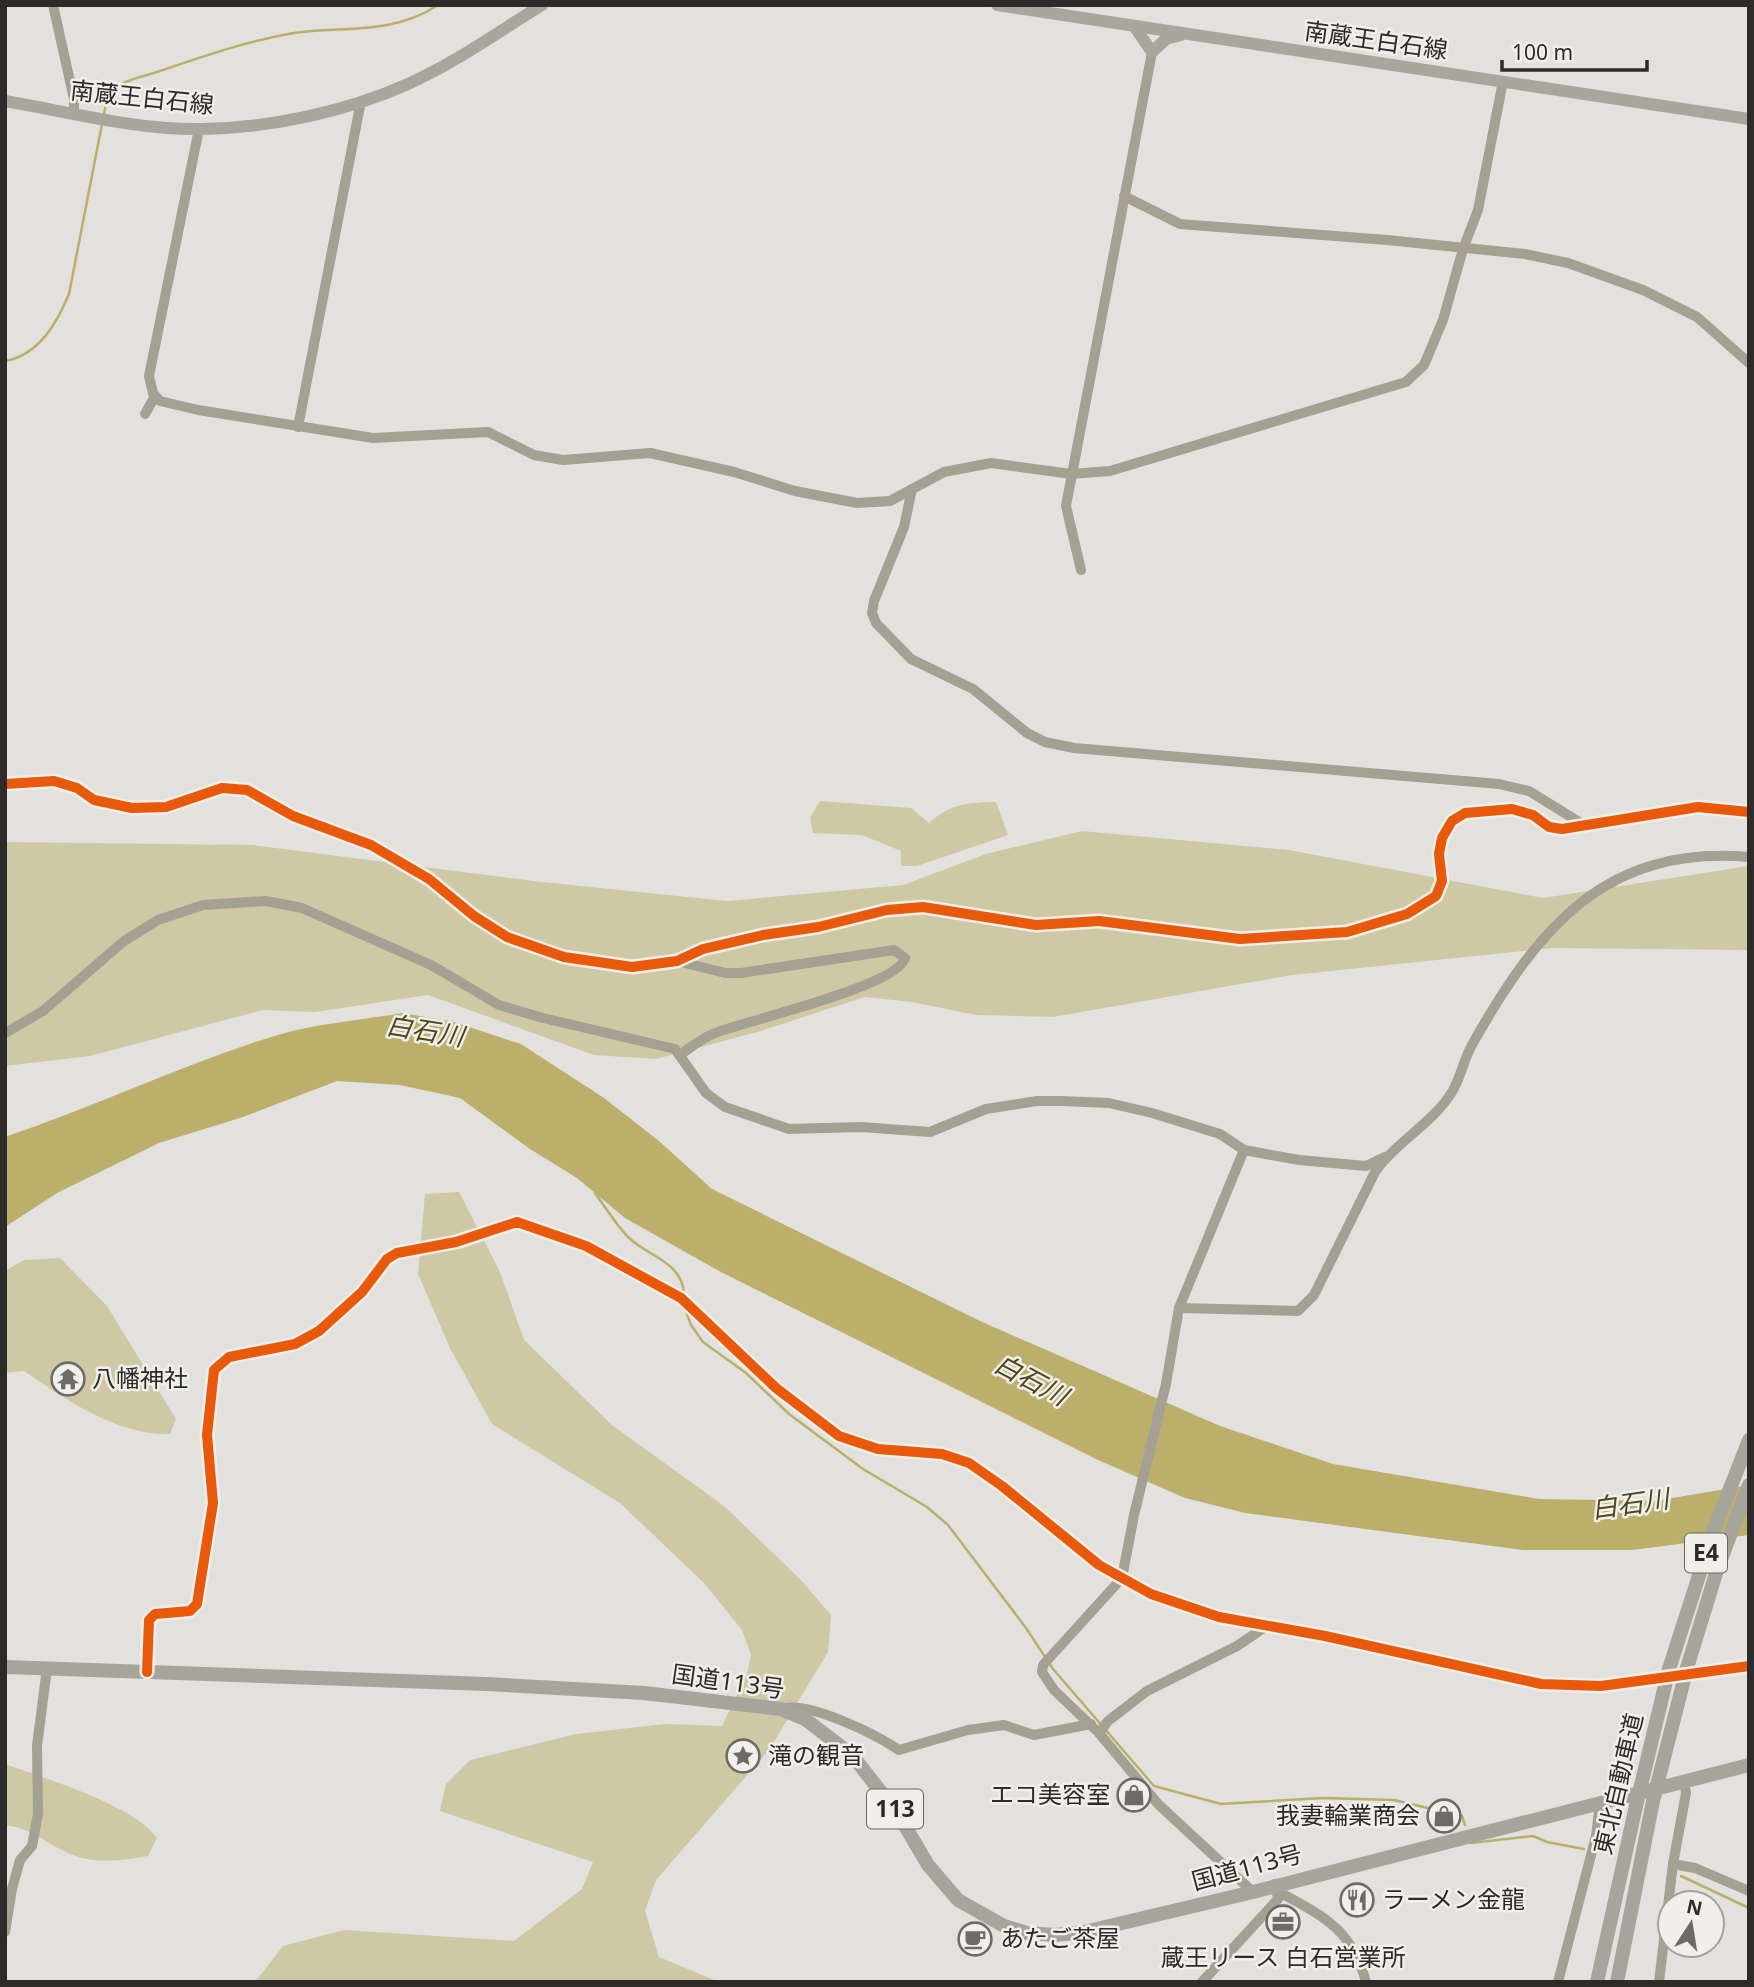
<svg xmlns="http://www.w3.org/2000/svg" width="1754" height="1987" font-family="'Noto Sans','Noto Sans JP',sans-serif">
<rect width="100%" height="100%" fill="#e2e1dd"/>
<g fill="#cfc8a5">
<path d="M820,801l91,7 18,15c22,-20 38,-20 67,-21l12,33 -91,31h-16v-15l-39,-16 -49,-2 -3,-15z"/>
<path d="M1082,831l207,19 254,48 206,-32v84l-197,-2 -260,27 -239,42 -77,-2 -64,-13 -47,-5 -108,35 -101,27 -62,-4 -166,-60 -113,17 -52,-2 -173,46 -85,10v-224l247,3 290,37 185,19 176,-16 83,-31z"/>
<path d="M459,1192l41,80 24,68 88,85 112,81 76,73 31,36 -3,37 -59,98 -113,130 -11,31 14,46 60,25h-464l28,-36 61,-16 170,11 68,-52 11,-27 -153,-51 6,-27 24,-24 106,-26 89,-10 57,2 25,-52 4,-19 -9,-25 -38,-47 -84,-80 -128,-79 -42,-76 -32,-74 7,-80z"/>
<path d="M60,1258l47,48 69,113 -6,15c-52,2 -105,-35 -146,-63l-19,2v-102l19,-11z"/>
<path d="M5,1764c39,14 129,41 152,74l-9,18c-27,5 -56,9 -82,-4 -26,-12 -30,-22 -61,-27z"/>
</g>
<path fill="#bbaf6b" d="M402,1013l52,9 67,22 83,54 55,43 53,48 268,132 240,105 113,38 206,35 116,2 94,-16v50l-117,15h-109l-278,-37 -60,-15 -87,-38 -379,-189 -94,-53 -48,-40 -47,-29 -70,-51 -60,-13 -63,-4 -97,37 -81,25 -102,50 -52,34v-90c93,-31 182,-75 276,-103 39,-11 82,-14 121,-21z"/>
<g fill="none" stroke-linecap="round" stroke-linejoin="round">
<g stroke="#bbaf6b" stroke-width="2.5">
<path d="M104,114l4,-19c14,-16 32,-17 52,-24 44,-15 87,-30 134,-38 50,-7 99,2 144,-28"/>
<path d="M5,361c34,-6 52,-38 64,-67l33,-170"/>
<path d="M595,1193c11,15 21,32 34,45 20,19 54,24 55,57"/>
<path d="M685,1309l6,16 12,17 43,31 43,41 74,55 64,38 21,18 78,103 27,41 101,117 67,18 102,-6 71,2 68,16 3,9"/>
<path d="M1471,1843l62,-7 14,6 37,7"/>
<path d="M1681,1876l68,32"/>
</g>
<g stroke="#a4a193" stroke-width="10">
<path d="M53,5l21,94v14"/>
<path d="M199,129l-50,247 4,17 7,8 38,9 175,28 115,-6 46,23 29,5 87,-7 84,19 61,19 62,12 33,-2 54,-29 47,-9 80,11 39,-3 296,-89 18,-17 19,-45 20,-71 15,-39 25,-129"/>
<path d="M1124,196l56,28 207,16 138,14 43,9 75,27 54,27 52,46"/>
<path d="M145,414l10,-18"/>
<path d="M298,427l63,-326"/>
<path d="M912,489l-8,38 -30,74 -2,12 4,10 35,36 62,30 54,44 18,9 29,6 425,36 30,7 55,34"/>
<path d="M1081,570l-15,-64 86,-454"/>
<path d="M5,784l49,-3 23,7 17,12 38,8 34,-1 56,-19 25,2 46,26 78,29 58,34 45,37 33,21 57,20 68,10 45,-6 26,-12 60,-14 55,-8 69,-17 36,-3 113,18 63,-4 141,18 107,-7 60,-18 29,-18 6,-15 -3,-27 3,-16 10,-17 13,-8 47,-4 21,6 16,12 13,2 136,-22 51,5"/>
<path d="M677,961l48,12h16l153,-23 11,8c-7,28 -156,62 -187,74 -14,4 -26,15 -37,22"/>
<path d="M5,1033l38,-22 81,-70 34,-21 45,-15 63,-4 36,7 129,57 68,40 44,13 132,31 31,44 19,14 64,22 72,-2 69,5 56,-23 51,-8h24l48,2 43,10 68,21 24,16 55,10 67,6 19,-9"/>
<path d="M1244,1150l-65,158 -13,76 -32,131 -12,63 -79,87 -1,7 12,18 45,43 59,71 95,88"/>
<path d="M1179,1308l119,3 16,-16 61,-123c21,-30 58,-49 77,-80 9,-15 12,-34 21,-49 65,-115 132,-198 276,-186"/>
<path d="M147,1672l2,-52 6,-6 35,-3 7,-7 16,-101 -6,-68 7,-65 15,-13 66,-13 24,-13 43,-39 25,-33 10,-6 59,-11 61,-20 69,24 95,52 95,90 63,48 39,13 64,5 27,9 33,23 97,79 52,29 68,23 106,19 216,48 60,2 148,-20"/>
<path d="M781,1709c26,-9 94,25 118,41l69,-20 36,-5 30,10 57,-11"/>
<path d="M1099,1733l9,-12 39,-30 90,-45 28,-19"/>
<path d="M1673,1864l22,4 54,23"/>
<path d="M1275,1884l6,9c44,24 71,37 85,89"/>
<path d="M5,1932l7,-43 8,-29 12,-14 6,-32 -1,-68 10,-78"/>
<path d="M1202,1982l76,-83 -2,-13"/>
<path d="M1558,1982l38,-146 4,-33"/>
<path d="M1659,1982l14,-118 13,-71 -2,-12"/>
</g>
<g stroke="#a9a79d" stroke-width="12">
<path d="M997,5l752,114"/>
<path d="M1134,26l18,26 14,-13 15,-4"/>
<path d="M5,101c64,11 131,29 196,28 68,-1 145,-17 207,-45 47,-21 90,-52 134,-79"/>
</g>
<g stroke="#a6a59b" stroke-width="14">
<path d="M5,1667l482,17 157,9 137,16 24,10 47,36 46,59 30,51 30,35 46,26 23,7 28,2 29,-3 169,-40 496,-127"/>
<path d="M1687,1668l30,-98 32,-85"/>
<path d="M1669,1669l44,-137 36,-92"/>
<path d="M1597,1982l39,-176"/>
<path d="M1617,1982l36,-181"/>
</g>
<g stroke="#a6a59b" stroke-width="14">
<path d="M1653,1801l34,-133"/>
<path d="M1636,1806l33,-137"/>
</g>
<defs>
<g id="cycleway">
<path d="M5,784l49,-3 23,7 17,12 38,8 34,-1 56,-19 25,2 46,26 78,29 58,34 45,37 33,21 57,20 68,10 45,-6 26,-12 60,-14 55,-8 69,-17 36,-3 113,18 63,-4 141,18 107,-7 60,-18 29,-18 6,-15 -3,-27 3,-16 10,-17 13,-8 47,-4 21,6 16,12 13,2 136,-22 51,5"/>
<path d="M147,1672l2,-52 6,-6 35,-3 7,-7 16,-101 -6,-68 7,-65 15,-13 66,-13 24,-13 43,-39 25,-33 10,-6 59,-11 61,-20 69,24 95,52 95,90 63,48 39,13 64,5 27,9 33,23 97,79 52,29 68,23 106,19 216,48 60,2 148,-20"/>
</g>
</defs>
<use href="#cycleway" stroke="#f0efe9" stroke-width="15"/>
<use href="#cycleway" stroke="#e8590c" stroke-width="10"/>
</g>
<defs>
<symbol id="temple-ring" viewBox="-11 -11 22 22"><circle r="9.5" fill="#f0efe9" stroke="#6c6b68" stroke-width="1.5"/><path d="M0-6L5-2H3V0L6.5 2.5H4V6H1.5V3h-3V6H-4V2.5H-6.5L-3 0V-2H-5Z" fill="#6c6b68"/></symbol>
<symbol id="sight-ring" viewBox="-11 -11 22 22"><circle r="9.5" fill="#f0efe9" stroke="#6c6b68" stroke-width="1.5"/><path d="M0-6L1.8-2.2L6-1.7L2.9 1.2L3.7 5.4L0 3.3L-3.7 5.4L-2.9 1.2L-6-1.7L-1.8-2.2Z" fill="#6c6b68"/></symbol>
<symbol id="shop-ring" viewBox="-11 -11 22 22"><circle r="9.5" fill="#f0efe9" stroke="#6c6b68" stroke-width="1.5"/><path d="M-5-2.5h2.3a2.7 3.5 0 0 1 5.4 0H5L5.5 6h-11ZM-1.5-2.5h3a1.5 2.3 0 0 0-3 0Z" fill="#6c6b68"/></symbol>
<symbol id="restaurant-ring" viewBox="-11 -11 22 22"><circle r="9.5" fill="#f0efe9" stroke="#6c6b68" stroke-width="1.5"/><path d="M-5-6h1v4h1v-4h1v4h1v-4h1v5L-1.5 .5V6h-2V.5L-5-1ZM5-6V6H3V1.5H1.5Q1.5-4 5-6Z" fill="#6c6b68"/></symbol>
<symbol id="office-ring" viewBox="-11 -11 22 22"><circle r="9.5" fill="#f0efe9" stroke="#6c6b68" stroke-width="1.5"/><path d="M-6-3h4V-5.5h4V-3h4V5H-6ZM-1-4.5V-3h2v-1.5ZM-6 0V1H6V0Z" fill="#6c6b68"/></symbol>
<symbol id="cafe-ring" viewBox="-11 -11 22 22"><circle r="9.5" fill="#f0efe9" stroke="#6c6b68" stroke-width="1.5"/><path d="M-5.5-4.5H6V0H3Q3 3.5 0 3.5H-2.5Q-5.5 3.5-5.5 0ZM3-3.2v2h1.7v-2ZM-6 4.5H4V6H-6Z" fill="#6c6b68"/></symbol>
</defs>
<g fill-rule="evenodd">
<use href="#temple-ring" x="49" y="1360" width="38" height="38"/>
<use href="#sight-ring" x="724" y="1737" width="38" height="38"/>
<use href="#shop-ring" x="1115" y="1776" width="38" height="38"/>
<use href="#shop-ring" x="1425" y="1797" width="38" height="38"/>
<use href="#restaurant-ring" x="1338" y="1881" width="38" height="38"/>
<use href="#office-ring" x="1264" y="1903" width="38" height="38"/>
<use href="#cafe-ring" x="956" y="1920" width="38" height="38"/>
</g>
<g text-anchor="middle" stroke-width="5" stroke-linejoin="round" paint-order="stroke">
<g fill="#f0efe9" stroke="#676663" stroke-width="2">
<rect x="1685" y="1533.5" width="42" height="39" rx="5"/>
<rect x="867" y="1789.5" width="56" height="39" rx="5"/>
</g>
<g font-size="23" font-weight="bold" fill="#2c2b29">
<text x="1706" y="1561">E4</text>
<text x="895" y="1817">113</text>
</g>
<g font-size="24" fill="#2c2b29" stroke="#f0efe9">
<text transform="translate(1376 41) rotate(8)" y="8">南蔵王白石線</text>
<text transform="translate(142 98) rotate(6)" y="8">南蔵王白石線</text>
<text transform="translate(728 1682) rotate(8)" y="8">国道113号</text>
<text transform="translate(1619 1784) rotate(-77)" y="8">東北自動車道</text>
<text transform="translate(1247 1868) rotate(-15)" y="8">国道113号</text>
</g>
<g font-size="24" fill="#2c2b29" stroke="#f0efe9" text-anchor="start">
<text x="92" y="1387">八幡神社</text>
<text x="768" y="1764">滝の観音</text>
<text x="1110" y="1803" text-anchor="end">エコ美容室</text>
<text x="1420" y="1824" text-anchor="end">我妻輪業商会</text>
<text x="1382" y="1908">ラーメン金龍</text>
<text x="1000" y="1947">あたご茶屋</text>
<text x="1283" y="1966" text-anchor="middle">蔵王リース 白石営業所</text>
</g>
<g font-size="26" font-style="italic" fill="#4c451e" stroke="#f0efe9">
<text transform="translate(425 1031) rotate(9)" y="9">白石川</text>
<text transform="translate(1031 1380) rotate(28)" y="9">白石川</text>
<text transform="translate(1630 1504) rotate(-8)" y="9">白石川</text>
</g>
</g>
<rect width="1754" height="1987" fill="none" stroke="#2c2b29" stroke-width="14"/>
<g transform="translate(1691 1924) rotate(12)"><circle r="33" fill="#f0efe9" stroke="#a2a19c" stroke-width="2"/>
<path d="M0-5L12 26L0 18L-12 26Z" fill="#6c6b68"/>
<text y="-10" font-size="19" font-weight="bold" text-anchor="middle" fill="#2c2b29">N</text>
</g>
<path d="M1502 60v10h145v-10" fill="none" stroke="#2c2b29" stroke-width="3.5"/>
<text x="1512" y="60" font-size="21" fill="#2c2b29" stroke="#f0efe9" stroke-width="5" paint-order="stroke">100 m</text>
</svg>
